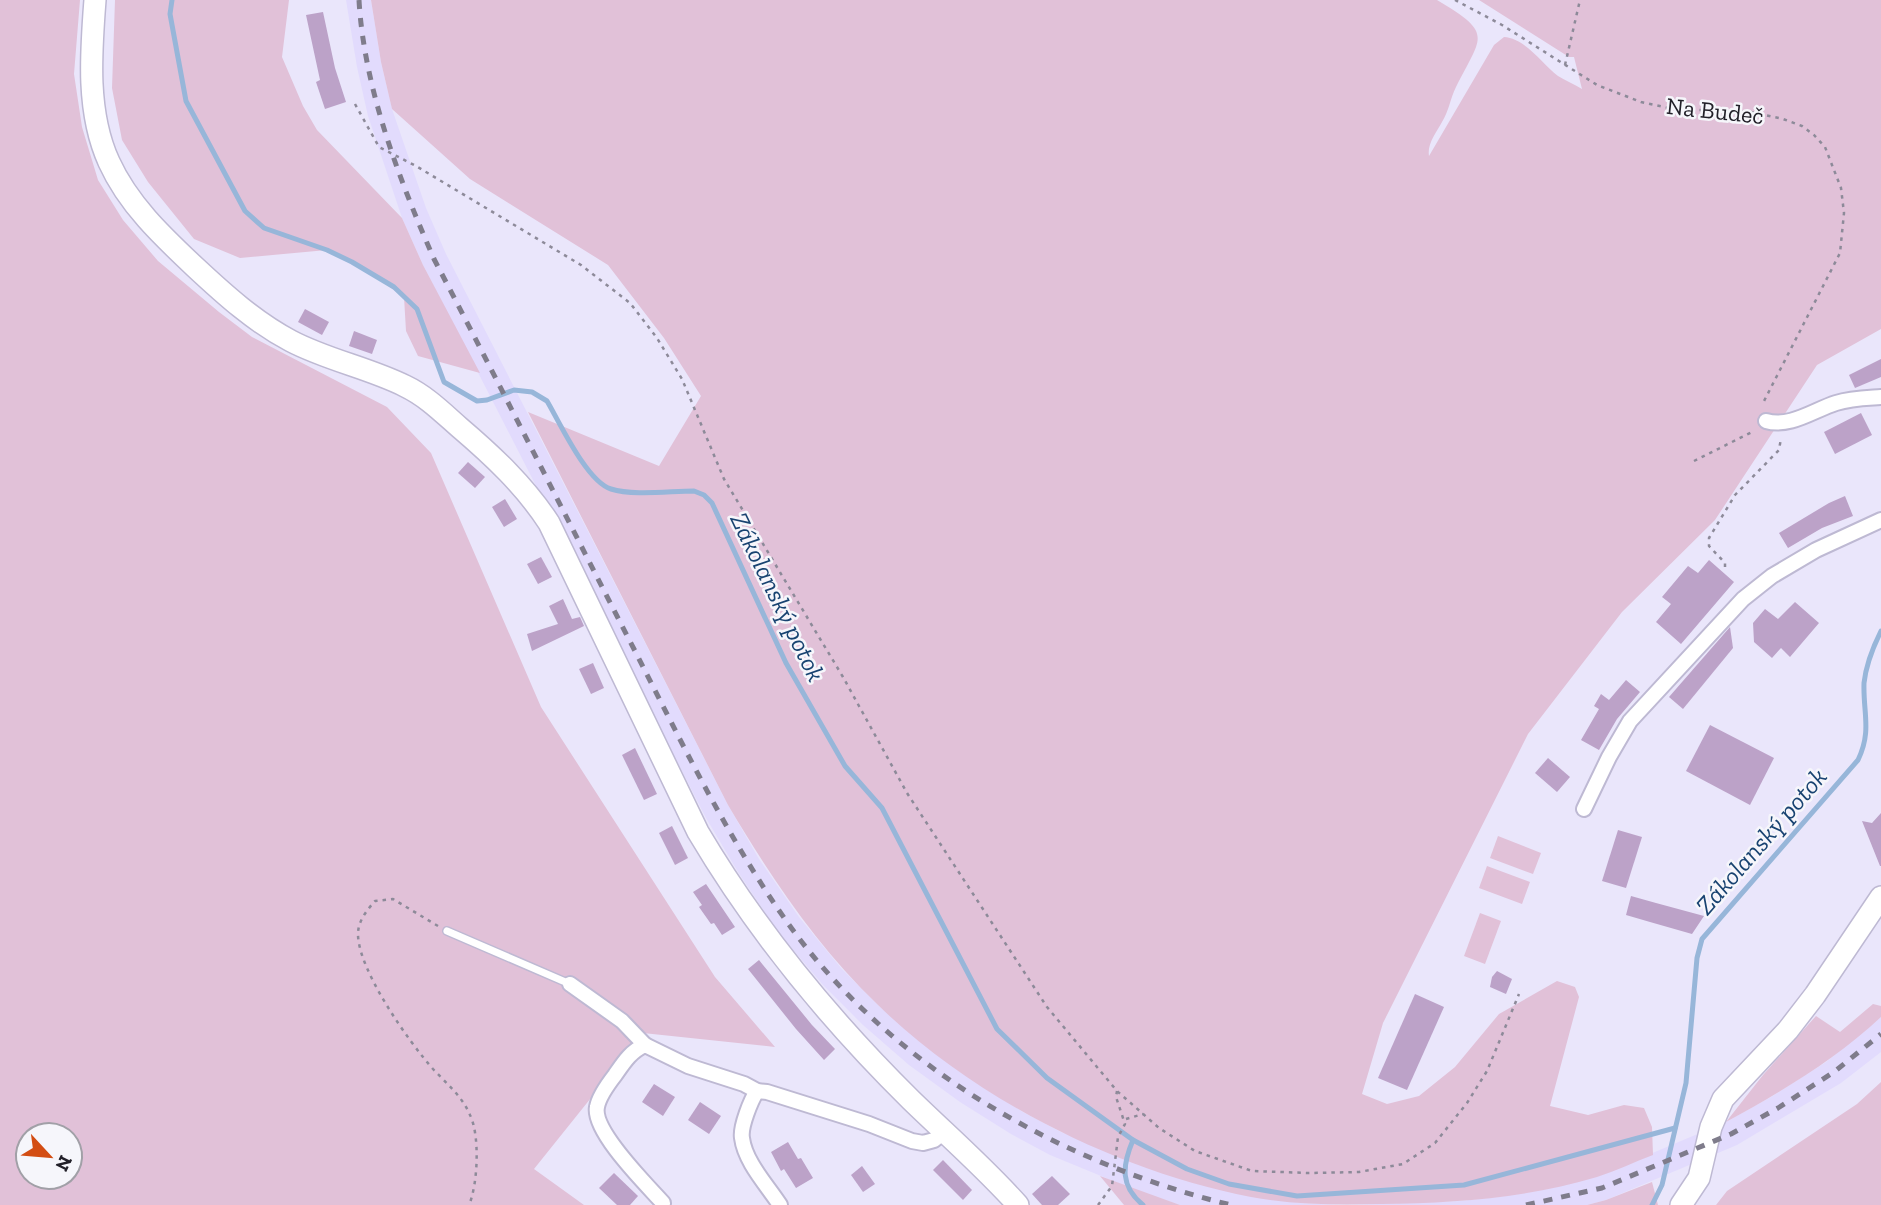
<svg xmlns="http://www.w3.org/2000/svg" width="1881" height="1205" font-family="'Zilla Slab',serif">
<rect width="100%" height="100%" fill="#eae6fb"/>
<g fill="#e2dbfd">
<path d="M346,0h25l10,62 11,47 34,99 20,46 282,551 31,54 40,58 42,51 39,39 45,38 49,36 49,31 38,20 82,34 157,37 39,2h-159l-45,-15 -85,-35 -39,-21 -51,-32 -51,-37 -46,-40 -40,-40 -45,-53 -40,-60 -32,-54 -283,-553 -21,-47 -34,-102 -11,-49z"/>
<path d="M1881,1017v35l-40,31 -104,62 -131,55 -19,5h-235l109,-4 44,-5 93,-20 128,-54 45,-25 55,-35z"/>
</g>
<g fill="#e1c1d8" fill-rule="evenodd">
<path d="M0,0h80l-6,74 8,53 16,53 25,40 35,41 61,51 33,25 135,70 44,46 110,254 174,270 60,70 -132,-14 -109,136 50,36h-584zM28,1135h42v42h-42z"/>
<path d="M115,0h174l-7,57 21,49 14,24 85,88 21,47 57,108 -62,-17 -12,-25 -2,-34 -37,-26 -40,-21 -87,8 -46,-19 -46,-57 -26,-42 -10,-52z"/>
<path d="M371,0h1066c57,34 45,35 19,87 -6,12 -7,24 -14,35 -6,11 -15,22 -13,34l65,-111 10,-8c21,1 38,27 54,39 7,4 17,9 24,13l-8,-32h-5l-90,-57h402v329l-64,36 -102,155 -93,92 -94,122 -145,289 -21,71 25,10 32,-8 36,-29 44,-53 58,-33 18,6 4,10 -29,109 38,9 36,-10 20,3 8,19 1,28c-19,7 -37,16 -56,22 -70,21 -143,26 -216,27 -43,1 -87,1 -130,-7 -132,-25 -277,-98 -373,-192 -62,-60 -106,-126 -150,-200l-200,-393 131,54 42,-70 -37,-58 -56,-73 -138,-86 -78,-70 -11,-47z"/>
<path d="M1498,836l43,17 -8,21 -43,-16z"/>
<path d="M1487,866l43,16 -8,22 -43,-16z"/>
<path d="M1480,913l21,8 -16,43 -21,-8z"/>
<path d="M1873,1004l8,2v11c-46,43 -100,75 -155,105l37,-47 53,-59 24,16z"/>
<path d="M1881,1082v123h-165l11,-14 130,-87z"/>
<path d="M1100,1176l80,29h-56z"/>
<path d="M1652,1182l6,23h-71l19,-5z"/>
</g>
<g fill="none" stroke-linecap="round" stroke-linejoin="round">
<g stroke="#97b6d9" stroke-width="5">
<path d="M172,0l-2,14 16,87 59,110 19,17 63,22 25,12 42,25 23,22 27,73 33,19 10,-1 27,-10 18,2 15,9c13,22 40,81 64,88 22,7 59,2 83,2l10,4 8,8 74,160 59,103 37,42 115,221 50,49 86,62c-11,26 -13,46 10,65"/>
<path d="M1133,1140l54,29 42,15 68,12 167,-11 211,-57"/>
<path d="M1652,1205l10,-20 24,-102 11,-125 5,-19 156,-179c14,-29 5,-47 6,-77 2,-18 9,-36 17,-52"/>
</g>
</g>
<g fill="#bca2c8">
<path d="M323,12l12,56 11,34 -21,7 -9,-27 4,-2 -14,-65z"/>
<path d="M305,309l24,13 -7,13 -24,-13z"/>
<path d="M354,331l23,9 -5,14 -23,-8z"/>
<path d="M1881,359v18l-26,11 -6,-13z"/>
<path d="M1861,413l11,22 -37,19 -11,-22z"/>
<path d="M468,462l17,15 -10,11 -17,-15z"/>
<path d="M1845,496l8,20 -31,12 -34,20 -9,-15 50,-30z"/>
<path d="M505,499l12,20 -13,8 -12,-20z"/>
<path d="M541,557l11,20 -14,7 -11,-20z"/>
<path d="M1709,560l25,22 -53,62 -25,-22 15,-18 -9,-7 26,-31 10,7z"/>
<path d="M563,599l9,20 8,-2 4,9 -52,25 -5,-17 31,-10 -9,-18z"/>
<path d="M1795,602l24,21 -29,34 -9,-9 -9,10 -18,-16 -1,-19 12,-14 13,10z"/>
<path d="M1730,627l3,21 -50,61 -14,-12z"/>
<path d="M593,663l11,25 -13,6 -12,-25z"/>
<path d="M1626,680l14,12 -23,27 -18,31 -18,-10 18,-31 -5,-3 7,-12 8,6z"/>
<path d="M1710,725l64,33 -24,47 -64,-34z"/>
<path d="M635,748l22,46 -13,6 -22,-45z"/>
<path d="M1548,758l22,19 -13,15 -22,-19z"/>
<path d="M1881,813v53h-1l-18,-45 10,2z"/>
<path d="M672,826l16,32 -13,7 -16,-32z"/>
<path d="M1618,830l24,7 -16,51 -24,-7z"/>
<path d="M706,884l29,43 -13,8 -8,-12 -3,1 -12,-17 3,-2 -9,-13z"/>
<path d="M1631,896l25,7 48,13 -12,18 -42,-12 -24,-7z"/>
<path d="M759,960l53,65 23,24 -11,11 -28,-31 -48,-60z"/>
<path d="M1497,971l15,8 -6,15 -16,-7 2,-10z"/>
<path d="M1415,994l29,13 -37,83 -29,-12z"/>
<path d="M654,1084l21,13 -12,19 -21,-14z"/>
<path d="M700,1102l21,14 -12,18 -21,-14z"/>
<path d="M788,1142l10,17 3,-1 12,20 -17,10 -12,-19 -3,2 -10,-19z"/>
<path d="M943,1160l29,30 -9,10 -30,-30z"/>
<path d="M862,1166l13,18 -12,8 -12,-17z"/>
<path d="M614,1173l24,23 -8,9h-13l-18,-17z"/>
<path d="M1052,1176l18,18 -12,11h-16l-10,-11z"/>
</g>
<g fill="none" stroke-linecap="round" stroke-linejoin="round">
<defs>
<path id="lane" d="M447,931l123,53"/>
<g id="street">
<path d="M1766,421c24,7 48,-11 70,-18 15,-5 30,-5 45,-6"/>
<path d="M1584,809l25,-52 21,-36 113,-122 29,-23 44,-26 65,-30"/>
<path d="M570,984l52,37 23,24"/>
<path d="M757,1091c-6,9 -17,36 -15,47 3,24 25,47 38,67"/>
<path d="M663,1203c-16,-18 -71,-72 -66,-96 2,-11 11,-23 18,-32 9,-13 16,-24 30,-30l43,21 56,18 13,7 10,1 102,32 43,17 11,2 11,-3 10,-8"/>
</g>
<g id="secondary">
<path d="M95,0c-4,52 -9,112 14,162 19,42 53,74 86,105 30,28 60,55 96,74 36,19 78,27 114,45 21,10 37,26 54,41 34,29 66,59 90,96l149,309c58,98 132,188 213,268 36,35 74,68 107,105"/>
<path d="M1681,1205l18,-27 12,-51 12,-28 65,-69 27,-35 66,-98"/>
</g>
</defs>
<use href="#lane" stroke="#beb9d3" stroke-width="10"/>
<use href="#street" stroke="#beb9d3" stroke-width="18"/>
<use href="#secondary" stroke="#beb9d3" stroke-width="24"/>
<g stroke="#8d8a99" stroke-width="2.5" stroke-dasharray="3.5 5" stroke-linecap="butt">
<path d="M1455,0l47,25 95,60 44,17 32,7 78,3 32,7 19,7 12,9 11,12 16,41 3,25 -4,40 -78,152"/>
<path d="M1565,65l15,-65"/>
<path d="M355,104l24,43 37,19 165,99 49,38 27,35 25,41 42,100 119,198 64,116 140,214 70,84 42,37 36,23 57,20 57,2 50,-1 44,-8 32,-21 32,-40 20,-32 32,-77"/>
<path d="M1694,461l60,-30"/>
<path d="M1725,567v-4l-16,-17v-8l26,-43 44,-45 2,-12"/>
<path d="M438,926l-45,-27 -18,2c-8,9 -17,20 -17,33 0,36 51,108 75,135 14,15 29,27 37,46 10,20 8,69 -1,90"/>
<path d="M1126,1119l17,-5"/>
<path d="M1098,1205l14,-19 6,-49 7,-13 -9,-27 1,-6"/>
</g>
<use href="#lane" stroke="#fff" stroke-width="7"/>
<use href="#street" stroke="#fff" stroke-width="14"/>
<use href="#secondary" stroke="#fff" stroke-width="21"/>
<g stroke="#7f7c8b" stroke-width="5" stroke-dasharray="9 9" stroke-linecap="butt">
<path d="M359,0c5,88 40,179 75,259 68,130 134,262 201,392 47,92 92,186 152,271 103,145 273,241 444,283"/>
<path d="M1526,1205l76,-17 129,-54 47,-26 56,-36 47,-38"/>
</g>
</g>
<g text-anchor="middle" stroke-width="5" stroke-linejoin="round" paint-order="stroke">
<g font-size="24" fill="#222029" stroke="#f6f6fb">
<text transform="translate(1715 111) rotate(6)" y="8">Na Budeč</text>
</g>
<g font-size="26" font-style="italic" fill="#184371" stroke="#f6f6fb">
<text transform="translate(778 597) rotate(64)" y="9">Zákolanský potok</text>
<text transform="translate(1761 841) rotate(-49)" y="9">Zákolanský potok</text>
</g>
</g>
<g transform="translate(49 1156) rotate(116)"><circle r="33" fill="#f6f6fb" stroke="#a1a0a7" stroke-width="2"/>
<path d="M0-5L12 26L0 18L-12 26Z" fill="#d34d13"/>
<text y="-10" font-size="19" font-weight="bold" text-anchor="middle" fill="#222029">N</text>
</g>
</svg>
